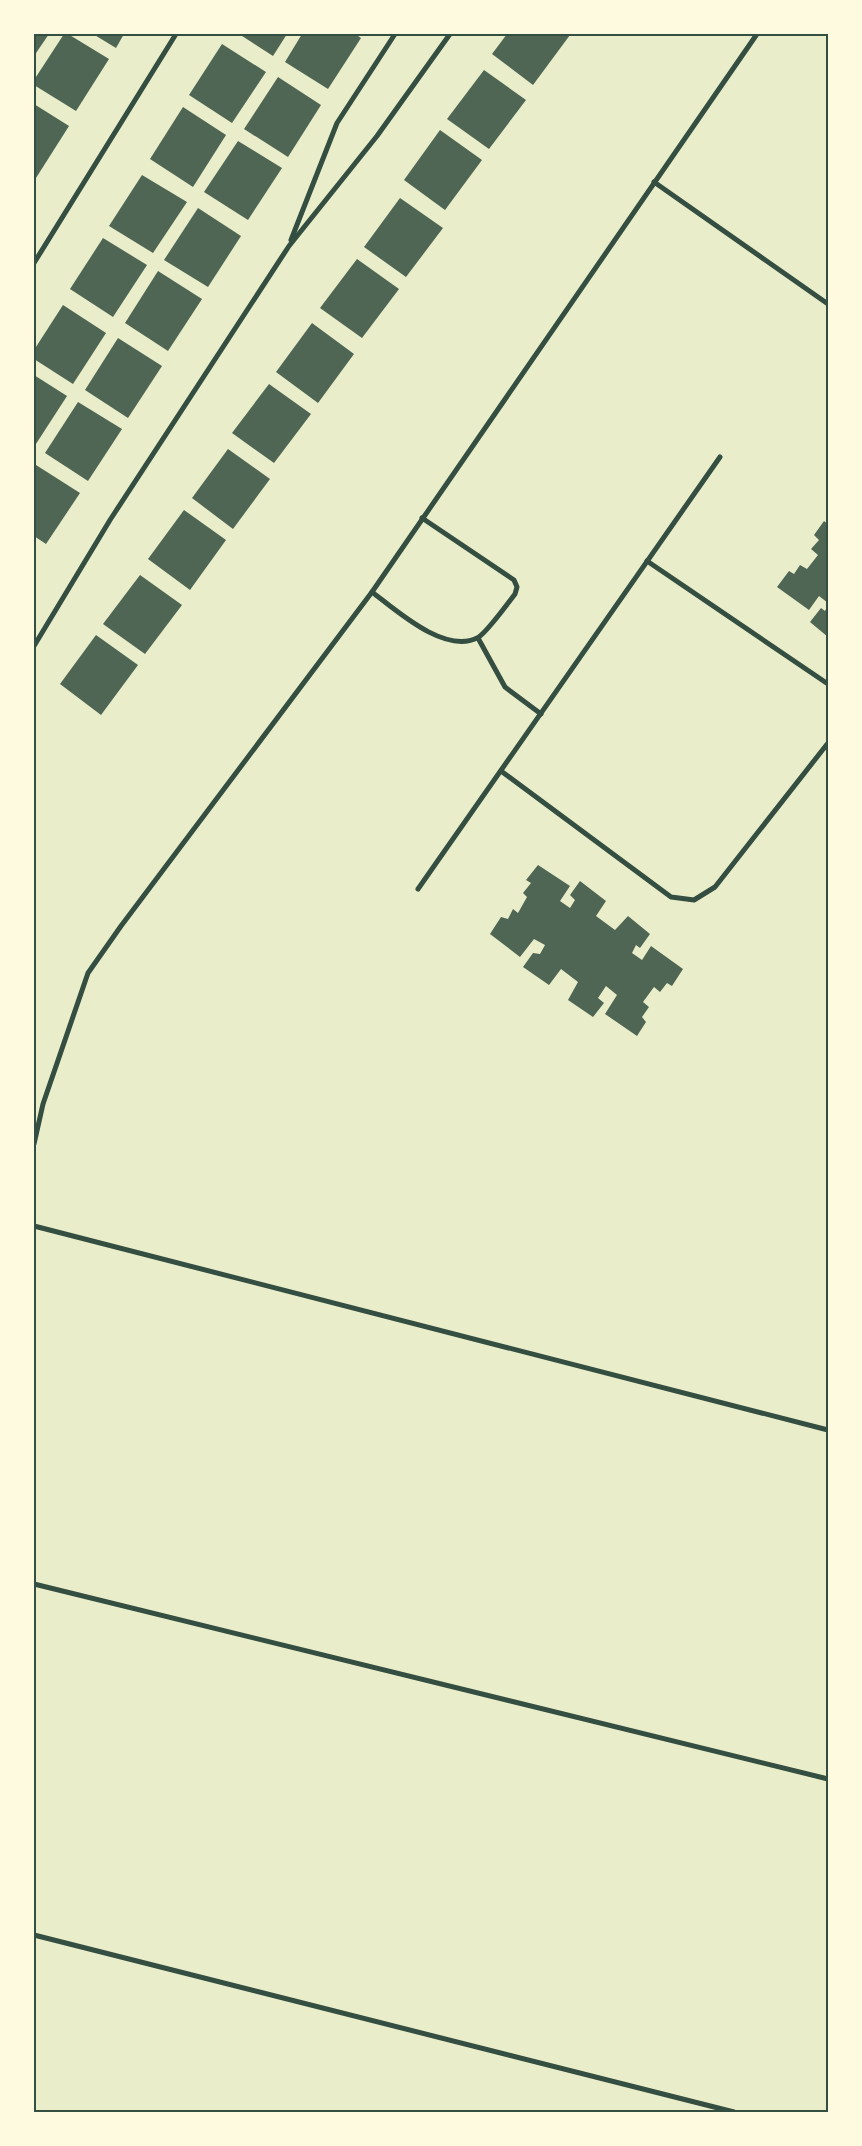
<svg xmlns="http://www.w3.org/2000/svg" width="862" height="2146" font-family="Poppins,sans-serif">
<rect width="100%" height="100%" fill="#e9edc9"/>
<g fill="#4f6655">
<path d="M34,34h15l-15,22z"/>
<path d="M64,34h4l41,25 -33,52 -42,-26v-5z"/>
<path d="M93,34h31l-8,14z"/>
<path d="M239,34h48l-14,22z"/>
<path d="M302,34h53l6,4 -33,51 -43,-27z"/>
<path d="M507,34h61l2,1 -37,50 -41,-31z"/>
<path d="M222,44l44,28 -34,51 -43,-28z"/>
<path d="M484,70l42,30 -37,49 -42,-30z"/>
<path d="M278,77l43,28 -33,52 -44,-28z"/>
<path d="M34,104l35,22 -33,52 -2,-1z"/>
<path d="M183,107l43,28 -33,52 -43,-28z"/>
<path d="M440,130l42,30 -37,50 -41,-30z"/>
<path d="M238,141l44,27 -34,52 -44,-28z"/>
<path d="M142,175l45,27 -34,51 -44,-27z"/>
<path d="M400,198l43,30 -37,49 -42,-30z"/>
<path d="M198,208l43,28 -33,51 -44,-27z"/>
<path d="M103,238l44,27 -34,52 -43,-28z"/>
<path d="M357,259l42,30 -37,49 -42,-30z"/>
<path d="M158,271l44,28 -34,52 -43,-28z"/>
<path d="M63,305l43,28 -33,51 -39,-25v-9z"/>
<path d="M312,323l42,31 -36,49 -42,-31z"/>
<path d="M118,338l44,28 -34,52 -43,-28z"/>
<path d="M34,375l33,21 -33,51z"/>
<path d="M269,384l42,30 -37,49 -42,-30z"/>
<path d="M78,402l44,27 -34,52 -43,-28z"/>
<path d="M228,449l42,30 -37,50 -41,-31z"/>
<path d="M36,465l44,28 -34,51 -12,-8v-67z"/>
<path d="M184,510l42,30 -36,50 -42,-31z"/>
<path d="M824,521l4,3v79l-9,-7 -10,14 -32,-23 12,-16 5,3 6,-9 7,4 11,-14 -7,-6 8,-9 -5,-5z"/>
<path d="M140,575l42,30 -37,49 -42,-30z"/>
<path d="M828,605v32l-18,-15 11,-14 4,3z"/>
<path d="M96,635l42,30 -37,50 -41,-31z"/>
<path d="M538,865l32,21 -10,15 10,7 5,-8 -5,-5 10,-14 26,20 -10,15 19,14 13,-14 22,18 -10,14 -4,-3 -4,8 10,7 9,-14 32,23 -11,17 -5,-3 -7,9 -6,-5 -11,15 6,5 -7,10 4,5 -9,14 -32,-22 12,-19 -11,-9 -8,12 6,5 -11,14 -25,-17 10,-18 -17,-13 -12,16 -26,-18 10,-14 7,1 5,-9 -11,-6 -14,18 -30,-23 11,-17 7,2 5,-10 5,4 9,-16 -4,-4 8,-10 -5,-3z"/>
</g>
<g fill="none" stroke-linecap="round" stroke-linejoin="round">
<g stroke="#344e41" stroke-width="5">
<path d="M654,182l174,122"/>
<path d="M291,240l46,-117 58,-89"/>
<path d="M34,263l142,-229"/>
<path d="M647,561l181,123"/>
<path d="M372,592c24,18 72,62 105,46 8,-3 31,-35 38,-44l2,-7 -3,-7 -92,-62"/>
<path d="M478,638l27,49 36,27"/>
<path d="M34,646l76,-126 179,-274 88,-110 73,-102"/>
<path d="M501,771l170,126 23,3 21,-13 113,-144"/>
<path d="M418,889l302,-432"/>
<path d="M34,1144l9,-40 45,-131 33,-47 251,-334 385,-558"/>
<path d="M34,1226l794,204"/>
<path d="M34,1584l794,195"/>
<path d="M34,1935l700,177"/>
</g>
</g>
<rect width="862" height="2146" fill="none" stroke="#fefae0" stroke-width="70"/>
<rect x="35" y="35" width="792" height="2076" fill="none" stroke="#344e41" stroke-width="2"/>
</svg>
